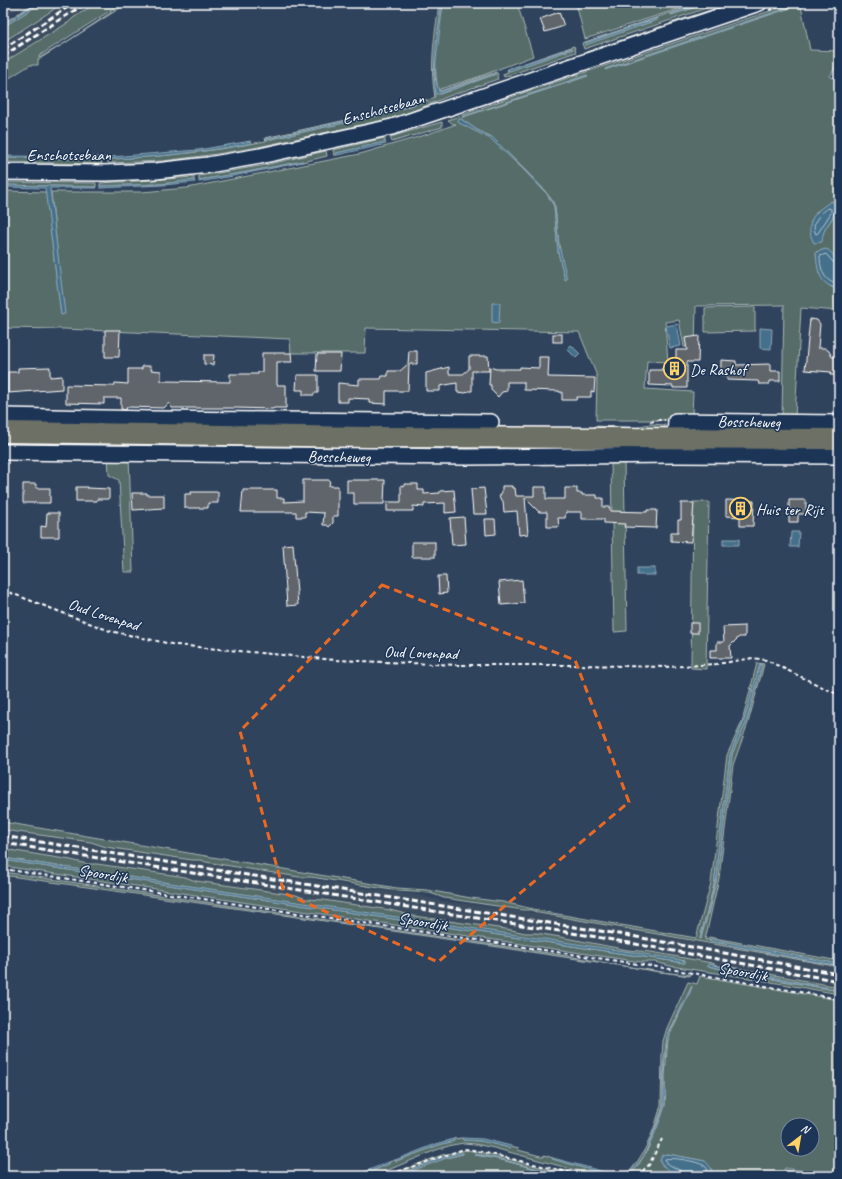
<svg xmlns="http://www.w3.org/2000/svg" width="842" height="1179" font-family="Caveat,sans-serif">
<rect width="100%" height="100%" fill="#30435d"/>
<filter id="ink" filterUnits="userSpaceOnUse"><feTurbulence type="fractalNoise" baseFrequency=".025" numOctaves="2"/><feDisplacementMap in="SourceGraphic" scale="8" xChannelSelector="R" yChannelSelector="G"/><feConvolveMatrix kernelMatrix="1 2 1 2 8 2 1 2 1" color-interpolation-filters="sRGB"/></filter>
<g filter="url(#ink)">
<g fill="#3e4d61">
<path d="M3,3h24l-24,15z"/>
<path d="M61,3h35l-23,15 -4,4 -66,41v-21l50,-32z"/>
<path d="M3,830l88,12 15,5 86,13h9l5,2 93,15h12l4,3 56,9 47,6 25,6 84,11 87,15 24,3 25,6 117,20 59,11v20l-206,-38h-3l-94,-16h-11l-13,-3 -98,-14 -24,-6 -78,-11h-6l-10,-4 -100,-14 -11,-4 -88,-13h-10l-16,-4 -68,-11z"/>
</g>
<g fill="#556c68" stroke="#aab6b4" fill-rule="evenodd">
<path d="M35,3h2l-34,22v-2z"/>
<path d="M41,3h20l-8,7 -50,32v-15z"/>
<path d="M96,3h26l-83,53v2l26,-15 60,-40h3l-90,57v5h-8l-27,17v-19l66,-41 4,-4z"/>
<path d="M439,3h3l-7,58 -1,14 5,19h1l56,-20h-1l-56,19c-8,-30 0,-61 4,-90h74l16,53 -55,21 -38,12v2l56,-19 2,2 -1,2 1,3 -49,17 -46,19 -10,3 -140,30 -36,6 -54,7 -55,2v-5h-7l1,6 -99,-2v-4l96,1v-2h12v2c53,-2 103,-8 155,-18l-1,-3 122,-27 39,-12 1,2 8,-4c-6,-31 0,-63 4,-94zM425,101l-36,12 -122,27v-1l123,-28z"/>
<path d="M576,3h120l-111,36z"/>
<path d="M699,3h6l-34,11v1l39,-12h12l-138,46 -2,-6zM658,18l-1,2 -67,23 -4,2 -1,-2z"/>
<path d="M732,3h13l-72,24 -3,-4z"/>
<path d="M794,3h16l-9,3 9,44 29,1v8l-9,18 9,2v183c-13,-9 -4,-16 -23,-10l3,22 12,13 8,1v23l-38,-3 -6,109h-13l2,-112 -88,1 -1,41h-11l-5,-27 -14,2 3,40 -21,-1 -2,28 48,3 -1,23 -23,5h-73l1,-44 -18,-44 -213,-4 -1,25h-74l-1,-14 -226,-10 -61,-1v-137l43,1 15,122h3l-13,-122h91l45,-4 173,-34 68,-20 28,-10h-3l-5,-4 69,-25zM793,6v1l-188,62zM587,75l1,1 -125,41 2,-1zM461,119l16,11 15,7 48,48 12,15 3,7 4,38 6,34 -7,-27 -4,-46 -7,-12 -25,-26 -31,-29 -21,-11zM832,201l1,16 -11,17 -6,-22z"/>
<path d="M662,26l1,2 -72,26 -5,-2z"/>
<path d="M574,46l2,6 -72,25 -1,-3 5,-2 -1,-2 1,-1zM572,48l1,1 -64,22v-2z"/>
<path d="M577,55l-2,5 -68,23 -1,-3z"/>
<path d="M442,122v5l-50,15 -2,-5z"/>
<path d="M385,138v4l-48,11v2h-3l-1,-5z"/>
<path d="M326,151l1,5 -24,6v-1l-56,11 -48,8v-4l62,-10z"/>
<path d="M194,177v3l-34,4 -60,2v-3l39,-2z"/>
<path d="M3,182l93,1v4l-93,-2z"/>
<path d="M755,307v24l-50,1v-24z"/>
<path d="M650,424l15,1 -1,3 -67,3 -3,-5 46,2v-2z"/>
<path d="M3,438l237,2v10l-237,-5z"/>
<path d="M243,440l117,1v10l-117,-1z"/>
<path d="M108,456h21l4,116h-9l-5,-92 -10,-5z"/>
<path d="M611,461h13l3,170 -13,1z"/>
<path d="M693,502h16l-3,167 -15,-1z"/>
<path d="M757,663l7,1 -2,8 -14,51 -15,42 -14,113 -14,62h2l2,-3 130,24v3l-130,-25v2l130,25v1c-100,-19 -200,-36 -300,-54l-8,-3h-8l-79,-12 -14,-5 -32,-2 -87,-14h-12l-93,-15 -5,-2h-9l-86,-13 -15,-5 -88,-12v-8l394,66 30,2 44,8 32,4 43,10 150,26 15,-55 16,-128 15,-33zM760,665h2l-2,7 -14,51 -14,31 -15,123 -11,44 -6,18 14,-54 16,-130 14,-34z"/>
<path d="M3,849l68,11 16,4h10l88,13 11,4 100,14 10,4 17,1 67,10 24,6 98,14 13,3h11l24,4 68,13 23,2 61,11 7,3 18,2 102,19v3l-131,-25 -1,1 48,10 84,15v3l-96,-17 -73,-11 -15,-4h-14l-638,-96v-6l681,103 1,-2 -682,-103z"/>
<path d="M3,872l559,83 97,17 32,3 -2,1 -329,-50 -357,-51z"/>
<path d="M700,976l139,24v176h-8l-46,-8 -1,2 36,6h-108l-7,-15 -37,-7 -8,7 3,5 19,10h-52l9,-13 -11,13h-3c18,-17 27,-40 34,-64l2,-7 1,-50 1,-14 4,-13 21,-46 9,2zM692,986l-24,53 -3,36v31l-19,47 17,-46v-33l4,-38zM788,1125h24v24h-24z"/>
<path d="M462,1138l1,2 18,1 29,7 1,-2 8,2 -1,2 26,7v-2l9,3v1l58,17h-14l-103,-28 -19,-4 -11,-1 -12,2 -16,5 -62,26h-14l29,-12v-2l6,-2 1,1 43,-16 15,-4 -1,-2z"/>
<path d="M467,1150l22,4 85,22h-10l-81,-21h-8l28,5 57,16h-162l48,-18 17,-4v-1l-23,5 -45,18h-8l55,-21z"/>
</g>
<g fill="#45708b" stroke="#8fa9b9">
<path d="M37,3h4l-38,24v-2z"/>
<path d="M442,3h1l-7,58 -1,16 4,15 57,-18 -57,20h-3c-5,-30 2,-61 6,-91z"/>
<path d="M705,3h5l-39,12v-1z"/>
<path d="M793,6v1l-188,63v-1z"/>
<path d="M658,18l-1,2 -72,25v-2z"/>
<path d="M572,48l1,1 -64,22 -1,-2z"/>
<path d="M587,75l1,1 -126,41 3,-1z"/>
<path d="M425,100l-36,13 -122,27 -1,-1 124,-28z"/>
<path d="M459,119h2l16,11 15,7 48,48 12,15 3,7 4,38 8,34 -2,1 -7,-28 -4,-46 -7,-12 -25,-26 -31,-29 -32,-16 -1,-2z"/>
<path d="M251,141l1,2c-47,9 -93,14 -141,16v-2l87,-7z"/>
<path d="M385,142l1,2 -49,11 -1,-2z"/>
<path d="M3,156l96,1v2l-96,-1z"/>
<path d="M303,161v1l-70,14 -34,6v-2l48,-8z"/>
<path d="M194,180l1,2 -32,3 -63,3v-2l60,-2z"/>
<path d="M3,185l93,2 1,1h-47l15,126 -4,1 -16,-127 -42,-1z"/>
<path d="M832,201l4,6c-2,15 -14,19 -14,35l-8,1c-2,-4 -4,-8 -4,-12 -2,-14 11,-24 22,-30z"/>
<path d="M826,249c6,2 8,9 13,13v26c-20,-1 -22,-19 -23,-36z"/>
<path d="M492,303h8l-1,20 -7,-1z"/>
<path d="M677,324l4,22 -11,2 -4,-22z"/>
<path d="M760,328l12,1 -1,20 -11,-1z"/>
<path d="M571,345l9,9 -4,4 -9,-9z"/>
<path d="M791,532h8l-1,15h-8z"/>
<rect x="723" y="539" width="16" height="6"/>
<rect x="637" y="568" width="18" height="7"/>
<path d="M760,664l2,1 -2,7 -14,51 -14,31 -15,123 -16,62h-1l14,-54 16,-130 14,-34z"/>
<path d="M3,858l667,100 15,3v2l-682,-103z"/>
<path d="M711,939l128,25v2l-130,-25z"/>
<path d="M708,964l131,26v1l-132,-25z"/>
<path d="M692,986c-3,15 -19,34 -23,50 -5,16 -5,36 -4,52 0,5 1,11 0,16 -2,13 -25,68 -37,72l16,-20 18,-43 2,-11 -1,-34 4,-32z"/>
<path d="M462,1138l21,1 28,7 -1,2 -29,-7 -18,-1z"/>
<path d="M454,1139v2l-15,4 -43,16 -1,-1 41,-16z"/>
<path d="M460,1153h3v1l-17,4 -48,18h-3l45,-18z"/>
<path d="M475,1154l21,4 68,18 -61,-16 -28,-5z"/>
<path d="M668,1154l37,7c5,5 8,8 7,15 -18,0 -41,3 -52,-15l2,-6z"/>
<path d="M553,1158l59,16 -1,2 -59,-17z"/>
<path d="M389,1162v2l-29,12h-6z"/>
</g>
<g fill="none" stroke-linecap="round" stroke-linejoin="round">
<g stroke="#b5c6d1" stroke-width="1">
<path d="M828,208l3,1v4l-13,20 -2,1c-6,-11 4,-20 12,-26z"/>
<path d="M839,265l-6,-3 -7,-8 -6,2c0,13 4,27 19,28"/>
<path d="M683,1176l-2,-5 -15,-8 -1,-4c7,-2 31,2 38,6 5,2 5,7 6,11"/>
</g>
</g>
<g fill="#5e656a" stroke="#fff">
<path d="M559,12l5,14 -19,6 -5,-13z"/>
<path d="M810,319l7,1 3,4 -2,24h7l4,3 3,6h7v18h-9l1,-3 -26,-2z"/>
<path d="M105,330h15l-1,27h-14z"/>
<rect x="553" y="334" width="9" height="8"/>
<path d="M699,336l-1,26h-11v26h-14v-2l-24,-1v-15h13v-2h14v-18h11l-2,-12z"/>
<path d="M409,351h8v13h-8l-1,27h-22v13l-17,-1v-4l-21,-1v4h-10v-19l21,2v-6h22l1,-3h6v-5h12l8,-7z"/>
<path d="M262,353h29l1,9h-15v23h9v23h-12l-1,1 -38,-1h-63l-3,-5 -5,5 -37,-1 -1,3 -5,-1v-11h-17v6l-38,-1v-18l48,1 1,-3 13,1v-15h14v-3h9v4l10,1v10l69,1v-8h28v-2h4z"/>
<path d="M317,354h24l-1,17h-24z"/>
<path d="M204,355h10l-1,10 -9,-1z"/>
<path d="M469,356h19l1,15h-17v20h-4l-2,2 -9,-1v-9l-17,3v5h-14v-18l23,-6v7h14l6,-5z"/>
<path d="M539,357h10l-1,20 47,1 -1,14 -3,-1v6h-14l-1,3h-14v-8h-3v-1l-35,-1v-8h-17v9l-5,1 -4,5 -7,-7v-5h-2l1,-18 6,2h24v-2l19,1z"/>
<path d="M721,360l15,1v4l34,-1v7h10v10h-11v3h-10l-1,-3 -31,-1v-5h-6z"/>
<path d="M50,367v10l12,-1v13l-54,4v-21h10v-4z"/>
<path d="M297,375h21v18h-4v2h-11v-5h-7z"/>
<path d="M303,480h27l-1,6h9v30h-5v7l-4,4 -2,-2h-4l1,-12 -19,-1v5h-9v-5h-55l2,-22h34v8h7v4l19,-1z"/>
<path d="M347,480h38l-1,24h-30v-11h-7z"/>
<path d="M23,484h13v4h14v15h-27z"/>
<path d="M404,484h14v6h6v4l16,-1v-2l14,-1 2,22 -11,1v-10l-21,1v3l-11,-1v5h-26v-9h14v-17l3,1z"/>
<path d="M502,486h10v2h3l1,8h18v-9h12v12h19v-11h12v5h5v2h15v3h6v9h7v4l37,1v-2h10l-1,18 -32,-1 1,-3 -21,-1v-4h-22v-7h-16l-1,6h-7l1,9h-12v-15h-8l-14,-14 3,36 -9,1 -2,-24 -13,1 -1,-11 -4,-4 3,-5z"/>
<path d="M76,487h11v1l22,1v10h-12v2h-21z"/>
<path d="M484,488l3,26h-14l-2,-25z"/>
<path d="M191,492h27v11h-10v5h-23v-14h6z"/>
<path d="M132,493h15v2h17v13l-31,2z"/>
<path d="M726,500l28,1 -1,25h-13v-9l-14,-1z"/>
<path d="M789,500h17v14h-8v8h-9z"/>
<path d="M681,503h13l-3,39 -20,-1v-9h7v-12h3z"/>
<path d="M47,513h12v24h-18v-11l5,1z"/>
<path d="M464,517l2,27 -14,1 -2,-27z"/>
<path d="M485,519h10l1,15 -10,1z"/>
<rect x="412" y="542" width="23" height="15"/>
<path d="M293,544l5,61 -11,1 -4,-61z"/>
<path d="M438,576h8l1,17 -8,1z"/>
<path d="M522,580l2,23 -23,2 -2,-23z"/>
<rect x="690" y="623" width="8" height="10"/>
<path d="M745,626v11h-6l-9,9 1,12h-21v-8h7v-8h7l-1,-15z"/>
</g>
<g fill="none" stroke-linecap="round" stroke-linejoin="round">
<defs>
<g id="minor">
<path d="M3,172l102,1 51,-2 52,-6 52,-9 132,-29 367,-124"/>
<path d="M3,416l147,3 341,3"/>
<path d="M674,448l2,-27 163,2"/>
<path d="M3,452l464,5 207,-2 165,1"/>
</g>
<path id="major" d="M3,432l367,5 469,2"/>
</defs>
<use href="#minor" stroke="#fff" stroke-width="18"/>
<use href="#major" stroke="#fff" stroke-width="23"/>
<g stroke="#fff" stroke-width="2" stroke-dasharray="4 3" stroke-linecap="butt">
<path d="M769,10l21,-7"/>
<path d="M650,422l9,-2h6"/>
<path d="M3,590l107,41 66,14 159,15 123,5h121l87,2 51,-3 36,-6 13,2 73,35"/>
<path d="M3,869l661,99 175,31"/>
<path d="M385,1176l79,-27 9,1 112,26"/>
<path d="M637,1176l12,-11 13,-26"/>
</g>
<use href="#minor" stroke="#1d3557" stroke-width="15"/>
<use href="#major" stroke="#6c7065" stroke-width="20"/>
<g stroke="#fff" stroke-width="3" stroke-dasharray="6 3" stroke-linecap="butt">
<path d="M3,49l71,-46"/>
<path d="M3,56l83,-53"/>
<path d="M3,836l628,100 208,38"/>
<path d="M3,843l588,93 248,45"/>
</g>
</g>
</g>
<path fill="none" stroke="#ea6a24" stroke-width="3" stroke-dasharray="8 5" stroke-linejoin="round" d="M382,585l193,75 54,142 -191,160 -154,-69 -44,-162z"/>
<defs>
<symbol id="building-ring" viewBox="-11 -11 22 22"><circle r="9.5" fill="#1d3557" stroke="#ffd166" stroke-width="1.5"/><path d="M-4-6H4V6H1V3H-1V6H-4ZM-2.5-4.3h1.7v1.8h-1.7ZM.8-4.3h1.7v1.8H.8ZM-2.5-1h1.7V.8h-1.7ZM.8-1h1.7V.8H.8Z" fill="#ffd166"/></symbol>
</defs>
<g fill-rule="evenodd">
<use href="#building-ring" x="662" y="356" width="25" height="25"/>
<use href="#building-ring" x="728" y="496" width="25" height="25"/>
</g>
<g text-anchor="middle" stroke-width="3" stroke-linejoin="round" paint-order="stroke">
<g font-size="16" fill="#fff" stroke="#1d3557">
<text transform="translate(383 108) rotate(-15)" y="6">Enschotsebaan</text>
<text x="69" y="160">Enschotsebaan</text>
<text transform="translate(749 421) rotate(1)" y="6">Bosscheweg</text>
<text transform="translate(339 456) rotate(1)" y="6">Bosscheweg</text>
<text transform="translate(104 614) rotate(18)" y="6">Oud Lovenpad</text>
<text transform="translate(421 652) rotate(2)" y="6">Oud Lovenpad</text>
<text transform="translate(103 873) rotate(9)" y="6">Spoordijk</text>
<text transform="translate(423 921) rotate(9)" y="6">Spoordijk</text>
<text transform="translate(743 971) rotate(10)" y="6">Spoordijk</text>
</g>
<g font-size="16" fill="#fff" stroke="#1d3557" text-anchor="start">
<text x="690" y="375">De Rashof</text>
<text x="756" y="515">Huis ter Rijt</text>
</g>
</g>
<rect width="842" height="1179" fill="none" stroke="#1d3557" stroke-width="16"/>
<rect x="8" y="8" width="826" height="1163" fill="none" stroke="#fff" stroke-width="1.5" filter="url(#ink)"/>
<g transform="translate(800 1137) rotate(31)"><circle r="19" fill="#1d3557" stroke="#77869a"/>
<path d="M0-3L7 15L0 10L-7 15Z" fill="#ffd166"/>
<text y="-6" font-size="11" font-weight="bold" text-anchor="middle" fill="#ffffff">N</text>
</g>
</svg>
